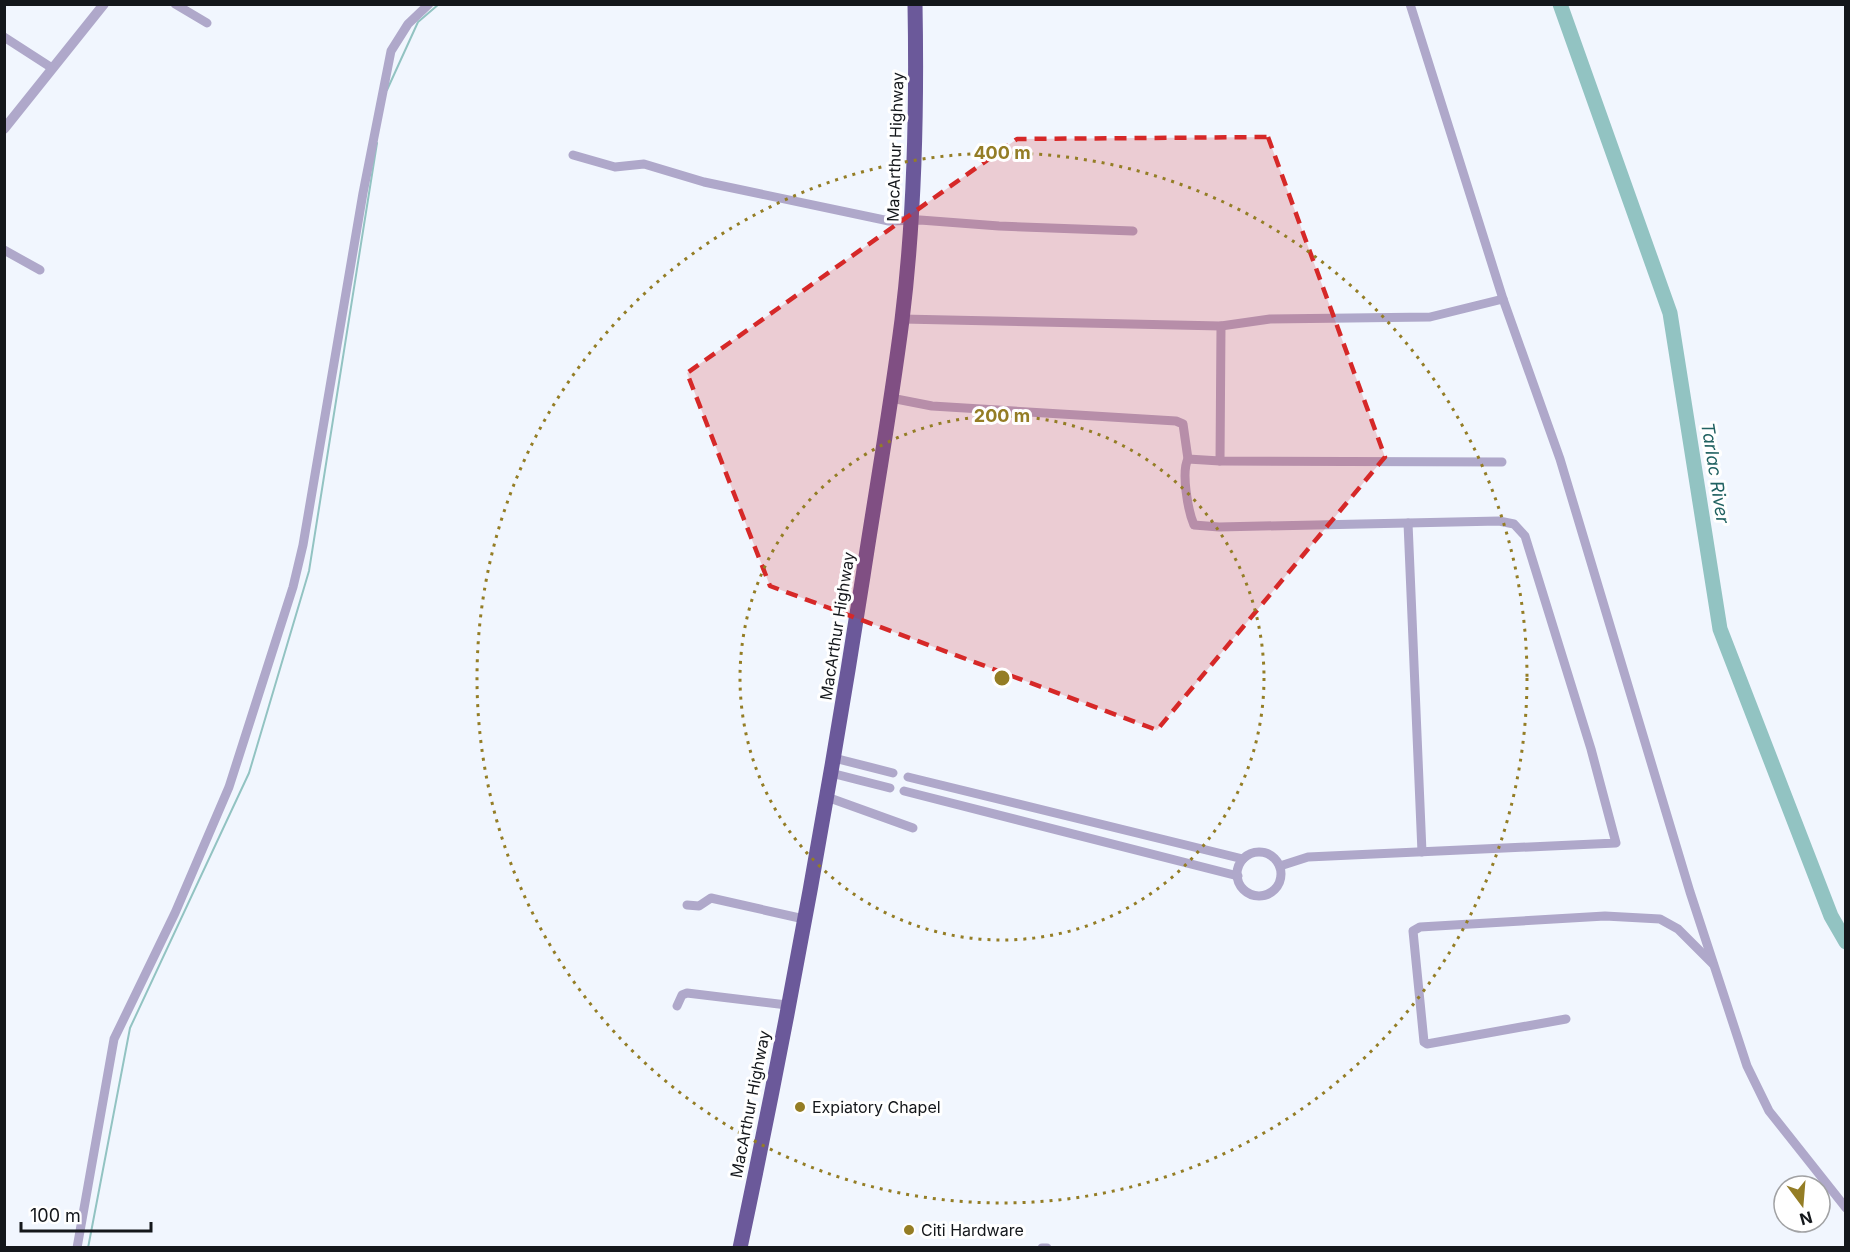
<svg xmlns="http://www.w3.org/2000/svg" width="1850" height="1252" font-family="Inter,sans-serif">
<rect width="100%" height="100%" fill="#f1f6fe"/>
<g fill="none" stroke-linecap="round" stroke-linejoin="round">
<g stroke="#92c3c2" stroke-width="2">
<path d="M387,90l31,-68 21,-18"/>
<path d="M88,1248l42,-220 119,-255 60,-202 68,-428"/>
</g>
<path stroke="#92c3c2" stroke-width="15" d="M1560,4l110,309 50,316 111,287 15,26"/>
<g stroke="#afa8ca" stroke-width="9">
<path d="M175,4l32,19"/>
<path d="M1410,4l93,295 57,160 130,433 57,174 22,45 77,97"/>
<path d="M4,37l48,31"/>
<path d="M573,155l42,12 29,-3 60,18 185,39 31,-1 79,6 134,5"/>
<path d="M4,250l36,20"/>
<path d="M902,319l319,7 49,-7 160,-2 73,-18"/>
<path d="M1221,326l-1,135 282,1"/>
<path d="M891,398l41,8 244,15 7,3 5,35 32,2"/>
<path d="M1188,459c-7,13 0,52 6,66l25,2 280,-6 15,3 11,12 66,213 25,94 -308,14 -28,9"/>
<path d="M1408,523l14,329"/>
<path d="M834,758l59,15"/>
<path d="M831,773l59,15"/>
<path d="M908,777l335,82"/>
<path d="M904,791l334,85"/>
<path d="M827,797l86,31"/>
<circle cx="1259" cy="874" r="22"/>
<path d="M687,905l12,1 12,-8 93,21"/>
<path d="M677,1006l5,-11 5,-2 100,12"/>
<path d="M1566,1019l-139,25 -3,-2 -11,-111 7,-4 185,-11 55,3 18,10 35,35"/>
<path d="M77,1248l37,-209 61,-126 54,-126 64,-200 10,-42 60,-352 28,-142 17,-27 21,-20"/>
<path d="M1042,1248h5"/>
</g>
<path stroke="#afa8ca" stroke-width="10" d="M4,129l100,-125"/>
<path stroke="#6b599a" stroke-width="15" d="M740,1248c47,-223 88,-447 123,-672 13,-85 28,-170 39,-256 13,-105 15,-210 13,-316"/>
</g>
<path fill="#d62828" fill-opacity="0.2" stroke="#d62828" stroke-width="4.5" stroke-dasharray="12 8" stroke-linejoin="round" d="M1268,137l117,320 -228,273 -387,-144 -83,-213 330,-234z"/>
<g fill="none" stroke="#947d25" stroke-width="3" stroke-dasharray="3 6">
<circle cx="1002" cy="678" r="262"/>
<circle cx="1002" cy="678" r="525"/>
</g>
<g fill="#947d25" stroke="#fff" stroke-width="2">
<circle cx="800" cy="1107" r="6"/>
<circle cx="909" cy="1230" r="6"/>
</g>
<g text-anchor="middle" stroke-width="6" stroke-linejoin="round" paint-order="stroke">
<g font-size="16" fill="#14171b" stroke="#fff">
<text transform="translate(895 147) rotate(-88)" y="6">MacArthur Highway</text>
<text transform="translate(837 626) rotate(-81)" y="6">MacArthur Highway</text>
<text transform="translate(750 1104) rotate(-79)" y="6">MacArthur Highway</text>
</g>
<g font-size="16" fill="#14171b" stroke="#fff" text-anchor="start">
<text x="812" y="1113">Expiatory Chapel</text>
<text x="921" y="1236">Citi Hardware</text>
</g>
<g font-size="18" font-style="italic" fill="#206161" stroke="#fff">
<text transform="translate(1715 473) rotate(81)" y="6">Tarlac River</text>
</g>
</g>
<circle cx="1002" cy="678" r="9" fill="#947d25" stroke="#fff" stroke-width="3"/>
<g font-size="18" text-anchor="middle" font-weight="bold" fill="#947d25" stroke="#fff" stroke-width="6" stroke-linejoin="round" paint-order="stroke">
<text x="1002" y="159">400 m</text>
<text x="1002" y="422">200 m</text>
</g>
<rect width="1850" height="1252" fill="none" stroke="#14171b" stroke-width="12"/>
<g transform="translate(1802 1204) rotate(164)"><circle r="28" fill="#ffffff" stroke="#a1a2a4" stroke-width="1.5"/>
<path d="M0-4.5L10 22L0 15L-10 22Z" fill="#947d25"/>
<text y="-9" font-size="16" font-weight="bold" text-anchor="middle" fill="#14171b">N</text>
</g>
<path d="M21 1222v9h130v-9" fill="none" stroke="#14171b" stroke-width="3"/>
<text x="30" y="1222" font-size="18" fill="#14171b" stroke="#ffffff" stroke-width="4.5" paint-order="stroke">100 m</text>
</svg>
